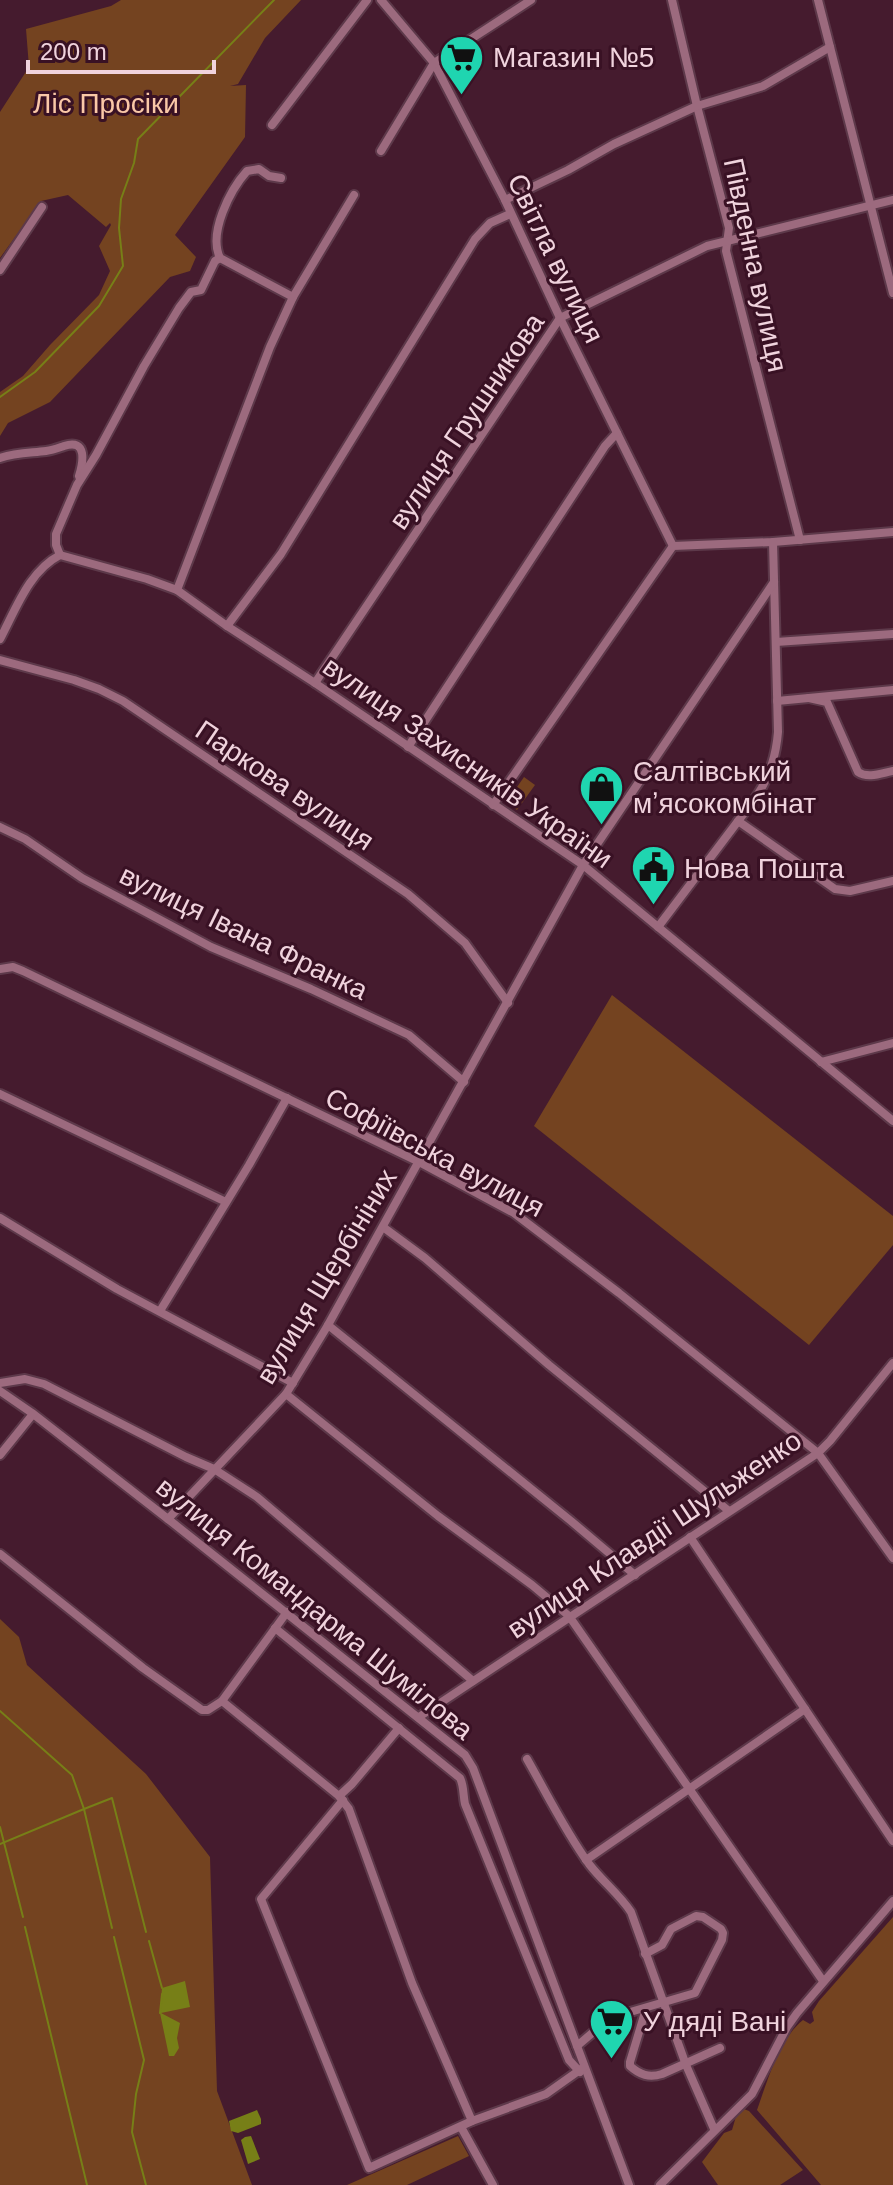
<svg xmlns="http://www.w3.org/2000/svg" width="893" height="2185" font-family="Arial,sans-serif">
<rect width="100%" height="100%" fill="#451b2e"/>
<g fill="#744320">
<path d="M121,0h180l-36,38 -27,46 -8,2 16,-1 -1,52 -70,98 21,22 -6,14 -20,6 -120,125 -42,21 -8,13v-44l23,-16 27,-31 49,-50 11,-24 -11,-25 12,-21 -1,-2 -4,4 -38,-32 -27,6 -41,57v-146l29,-45 -3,-38 85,-23z"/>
<path d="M524,777l11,8 -18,25 -11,-7z"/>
<path d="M612,995l281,221v29l-84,100 -275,-219z"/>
<path d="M0,1619l19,18 8,28 119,109 64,83 7,234 35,94h-252z"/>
<path d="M893,1917v268h-72l-64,-75c10,-28 22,-71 46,-90l7,4 4,-3 -2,-9 7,-11z"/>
<path d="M744,2109l5,2 54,59 -23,15h-62l-16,-23 22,-29 8,-3 5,-17z"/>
<path d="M458,2136l11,20 -62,29h-60z"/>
</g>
<g fill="#777f17">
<path d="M185,1981l5,26 -29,6 19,10 -3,15 2,10 -5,8h-5l-9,-43 2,-25z"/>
<path d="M257,2110l4,9v5l-23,9 -7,-2 -2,-10z"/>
<path d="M251,2136l9,23 -12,5 -7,-24 4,-3z"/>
</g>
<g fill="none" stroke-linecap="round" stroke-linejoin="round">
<g stroke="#777f17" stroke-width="2">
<path d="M0,397l35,-25 64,-66 24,-40 -4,-38 2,-29 13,-36 4,-24 136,-139"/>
<path d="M0,1711l72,64 12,34 28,-11 34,134"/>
<path d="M0,1827l23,90"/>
<path d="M0,1844l84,-35 28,119"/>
<path d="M25,1927l62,258"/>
<path d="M114,1937l30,123 -8,34 -4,38 14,53"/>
<path d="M149,1941l13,47"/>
<path d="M160,2013l2,-19"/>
</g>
<defs>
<g id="minor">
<path d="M381,0l53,63 71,137 55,118 113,228"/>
<path d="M672,0l25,106 32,122 -3,23 74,289"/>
<path d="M818,0l75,293"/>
<path d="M272,125l95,-125"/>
<path d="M381,151l53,-88 97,-63"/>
<path d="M281,178l-12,-2 -10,-7 -12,2c-17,19 -39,62 -27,87l73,39"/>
<path d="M505,200l63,-30 46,-26 83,-38 66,-20 67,-39"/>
<path d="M0,270l42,-63"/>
<path d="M0,458c15,-5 30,-5 46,-7 7,-1 12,-3 18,-5 24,-8 19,17 15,30"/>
<path d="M60,555l87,24 30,11 50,36 88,57 268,182 310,256"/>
<path d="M177,590l93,-243 23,-50 61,-102"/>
<path d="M227,626l54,-72 194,-315 15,-16 20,-9"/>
<path d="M0,639c16,-30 29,-68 60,-84l-4,-10v-11l21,-49 19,-30 48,-89 35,-58 12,-16 10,-2 14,-29 5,-3"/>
<path d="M776,642l117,-8"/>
<path d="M0,660l74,20 25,9 24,12 285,193 57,49 43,60"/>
<path d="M315,683l245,-365 147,-72 186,-46"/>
<path d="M809,698l18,4 31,70c10,7 24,1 35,-1"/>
<path d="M777,701l116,-11"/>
<path d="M408,747l197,-301 12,-13"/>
<path d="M493,805l180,-259 100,-4 120,-10"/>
<path d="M738,821l97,68 15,2 43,-10"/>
<path d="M0,827l25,12 57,39 129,69 100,42 98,46 55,47"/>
<path d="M658,927l96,-127c15,-21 22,-43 24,-68l-5,-190"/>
<path d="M0,969l13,-2 10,4 396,191 95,51 105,80 199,160 75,105"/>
<path d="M821,1062l72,-19"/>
<path d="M0,1094l226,108"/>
<path d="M0,1218l117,71 176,94"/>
<path d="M383,1227l42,31 124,107 180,146"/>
<path d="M160,1311l89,-146 38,-67"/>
<path d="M328,1325l243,196 64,54"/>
<path d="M0,1383l25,-4 19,5 142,73 28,12 43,28 216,184"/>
<path d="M0,1391l32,22 136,106 297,236 8,13 156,417"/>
<path d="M286,1394l152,122 94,69 37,31 254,365"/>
<path d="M0,1455l33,-41"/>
<path d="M168,1519l118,-125 42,-69 255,-460 191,-283"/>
<path d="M690,1537l203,304"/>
<path d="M0,1554l143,114 59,42h6l14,-9 65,-89"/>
<path d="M275,1628l185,150c4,8 3,17 5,26l104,256 11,12"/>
<path d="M222,1701l117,95 10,13 63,174 60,138"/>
<path d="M419,1717l399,-264 12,-12 63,-78"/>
<path d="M527,1759c20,35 38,72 62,105 13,17 30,30 42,48l55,153 28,64"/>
<path d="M339,1796l13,-12 47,-56"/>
<path d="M343,1800l-82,99 108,269 103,-47 74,-27 38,-27"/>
<path d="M586,1860l219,-151"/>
<path d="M646,2009l-16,53v4c10,9 19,12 32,8l58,-26"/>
<path d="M577,2046l27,-23 16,-8 75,-22 27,-53 1,-7 -2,-4 -18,-12 -7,-1 -25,13 -9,16 -17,9"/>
<path d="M461,2127l32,58"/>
<path d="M660,2185l92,-91 35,-67 10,-14 96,-112"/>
</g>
</defs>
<use href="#minor" stroke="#5d394a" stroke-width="12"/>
<use href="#minor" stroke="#9c6a7e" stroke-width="8"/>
</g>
<defs>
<symbol id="supermarket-pin" viewBox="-11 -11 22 30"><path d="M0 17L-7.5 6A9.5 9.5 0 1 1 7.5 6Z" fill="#1fd5b0" stroke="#391124"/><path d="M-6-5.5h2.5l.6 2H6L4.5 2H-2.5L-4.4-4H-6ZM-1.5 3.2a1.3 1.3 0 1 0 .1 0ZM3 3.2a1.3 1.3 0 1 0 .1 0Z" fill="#111"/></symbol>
<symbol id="shop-pin" viewBox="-11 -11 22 30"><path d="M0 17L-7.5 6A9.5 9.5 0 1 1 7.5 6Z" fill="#1fd5b0" stroke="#391124"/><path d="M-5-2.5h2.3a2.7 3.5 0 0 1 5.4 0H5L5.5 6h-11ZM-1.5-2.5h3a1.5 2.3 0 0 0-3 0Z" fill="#111"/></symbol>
<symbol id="civic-pin" viewBox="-11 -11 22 30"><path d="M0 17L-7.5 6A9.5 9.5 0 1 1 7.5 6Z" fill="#1fd5b0" stroke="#391124"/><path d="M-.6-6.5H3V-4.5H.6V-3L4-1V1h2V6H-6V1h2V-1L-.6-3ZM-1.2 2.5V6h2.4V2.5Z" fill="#111"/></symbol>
</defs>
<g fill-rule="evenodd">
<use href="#supermarket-pin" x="436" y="32" width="51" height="69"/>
<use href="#shop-pin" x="576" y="762" width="51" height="69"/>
<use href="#civic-pin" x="628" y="842" width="51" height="69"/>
<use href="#supermarket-pin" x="586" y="1996" width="51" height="69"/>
</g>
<g text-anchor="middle" stroke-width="6" stroke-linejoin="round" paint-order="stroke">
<g font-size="28" fill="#f0d3dd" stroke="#391124" text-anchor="start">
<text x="493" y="67">Магазин №5</text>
<text x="633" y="781">Салтівський<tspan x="633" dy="32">мʼясокомбінат</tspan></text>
<text x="684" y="878">Нова Пошта</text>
<text x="643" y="2031">У дяді Вані</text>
</g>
<g font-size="28" fill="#fac8a7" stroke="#391124">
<text x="106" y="113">Ліс Просіки</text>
</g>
<g font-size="28" fill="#f0d3dd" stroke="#391124">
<text transform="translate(556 258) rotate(64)" y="10">Світла вулиця</text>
<text transform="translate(756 265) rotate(78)" y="10">Південна вулиця</text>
<text transform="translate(466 421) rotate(-56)" y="10">вулиця Грушникова</text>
<text transform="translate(468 762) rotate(35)" y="10">вулиця Захисників України</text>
<text transform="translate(285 785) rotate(34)" y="10">Паркова вулиця</text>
<text transform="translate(244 932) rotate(26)" y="10">вулиця Івана Франка</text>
<text transform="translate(435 1152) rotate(28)" y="10">Софіївська вулиця</text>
<text transform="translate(326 1276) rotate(-59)" y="10">вулиця Щербініних</text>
<text transform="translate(654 1534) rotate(-34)" y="10">вулиця Клавдії Шульженко</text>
<text transform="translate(315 1608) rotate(39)" y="10">вулиця Командарма Шумілова</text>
</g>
</g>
<path d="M28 60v12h186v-12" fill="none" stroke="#f0d3dd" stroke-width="4"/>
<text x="40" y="60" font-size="24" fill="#f0d3dd" stroke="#391124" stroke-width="6" paint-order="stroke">200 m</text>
</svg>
